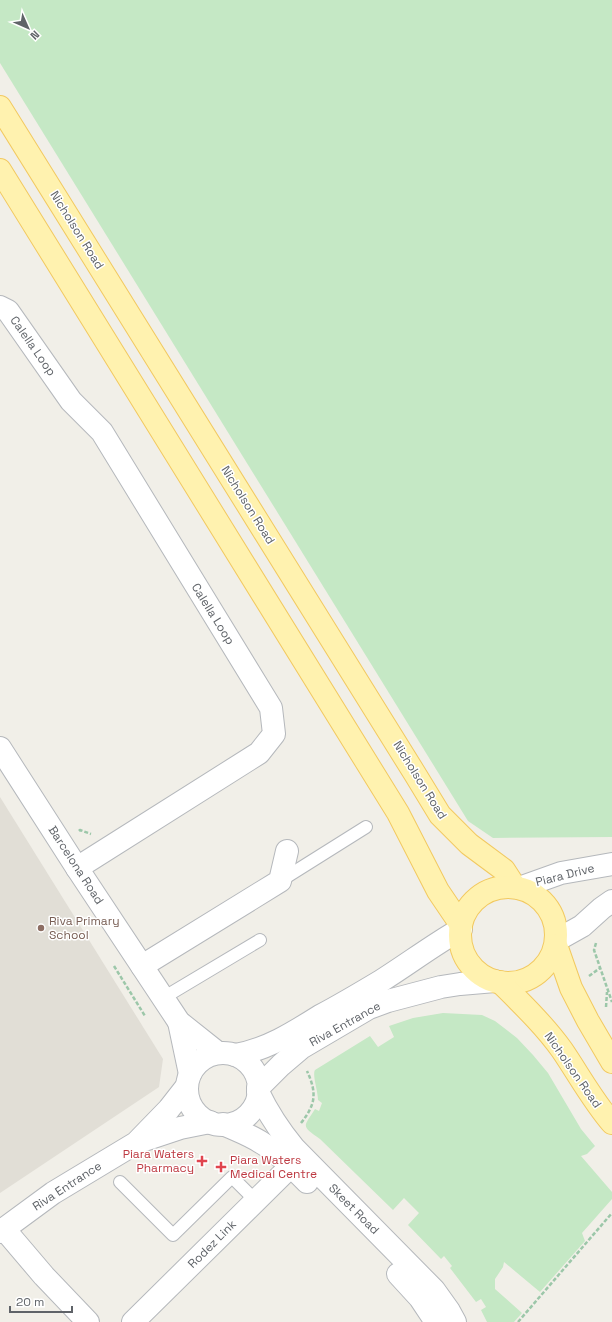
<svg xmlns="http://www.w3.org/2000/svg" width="612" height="1322" font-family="'Space Grotesk',sans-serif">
<rect width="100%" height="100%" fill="#f1efe8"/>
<path fill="#e1ded6" d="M0,797l163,262 -4,28 -159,106z"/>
<g fill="#c5e8c5">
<path d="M0,0h612v837l-119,1 -25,-17 -468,-758z"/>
<path d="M443,1013l39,2 13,6 22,17 16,17 15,18 33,56 14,17 -8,8 -6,2 31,36v7l-30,34 3,8 -45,51 -36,-30 -1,5 -8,12v10l27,24 -8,9h-27l-6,-12 5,-3 -5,-8 -5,3 -26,-34 2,-2 -8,-10 -3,3 -33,-34 11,-12 -15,-15 -11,12 -73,-71c-19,-14 -17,-11 -5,-30l4,2 3,-8 -4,-3c0,-9 -6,-25 -3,-30l55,-34 8,11 16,-10 -5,-11 24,-8z"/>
</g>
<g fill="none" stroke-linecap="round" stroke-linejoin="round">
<defs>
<g id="service">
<path d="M280,881l86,-54"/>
<path d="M163,998l97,-58"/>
<path d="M120,1182l53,53 59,-58 24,24"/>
</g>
<g id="minor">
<path d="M0,307l8,4 63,90 31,31 169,276 3,26 -15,19 -182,115"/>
<path d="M0,748l77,120 102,154 39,31"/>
<path d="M142,966l138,-85 7,-30"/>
<path d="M179,1022l11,52"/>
<circle cx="223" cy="1089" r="36"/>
<path d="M235,1055c31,-5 58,-22 85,-39 21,-11 41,-23 61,-35 27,-17 52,-36 80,-52"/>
<path d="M258,1088l23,-23 20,-17 68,-40 19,-7 53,-14 19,-3 35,-3"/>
<path d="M258,1092c10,21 22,39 36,56l140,142 15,21 6,11"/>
<path d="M223,1124c13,6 27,11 39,19 17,10 31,25 45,39"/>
<path d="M141,1141l39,-13 30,-6"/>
<path d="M4,1229l40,47 44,46"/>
<path d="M0,1232l53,-39 83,-50 33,-34 18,-23"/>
<path d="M398,1274l22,24 16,24"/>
<path d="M133,1322l158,-156"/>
</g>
<g id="tertiary">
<path d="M519,888l42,-15 51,-9"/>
<path d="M557,940l25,-14 20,-18 10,-7"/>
</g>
<g id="primary">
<path d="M0,107l415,667 25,41 29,29 35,26 11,17"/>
<path d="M0,170l398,643 40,78 23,34"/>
<circle cx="508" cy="935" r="48"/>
<path d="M556,945l15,43 17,33 24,41"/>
<path d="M500,982c22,22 44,43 62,68 17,25 31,51 50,73"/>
</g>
</defs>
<use href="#service" stroke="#b5b8bc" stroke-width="14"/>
<use href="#minor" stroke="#b5b8bc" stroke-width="24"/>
<use href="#tertiary" stroke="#b5b8bc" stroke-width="24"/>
<use href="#primary" stroke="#f2c960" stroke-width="24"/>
<g stroke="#9cc7a9" stroke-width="2.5" stroke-dasharray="4 2" stroke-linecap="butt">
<path d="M79,831l1,-1 11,4"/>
<path d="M596,943l-2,7 18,52"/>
<path d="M114,966l31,50"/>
<path d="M589,976l11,-8"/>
<path d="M606,1007l1,-15"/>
<path d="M301,1123c15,-19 16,-30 6,-52"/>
<path d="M518,1322l94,-109"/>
</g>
<use href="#service" stroke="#fff" stroke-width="12"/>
<use href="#minor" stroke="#fff" stroke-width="22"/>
<use href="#tertiary" stroke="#fff" stroke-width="22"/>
<use href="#primary" stroke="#fff2af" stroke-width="22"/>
</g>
<circle fill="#8d6e63" stroke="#fff" stroke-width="1.5" cx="41" cy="928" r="4"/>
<g fill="#e0444e" stroke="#fff" stroke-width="1.5">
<path d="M200 1155h4v4h4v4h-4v4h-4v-4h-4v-4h4z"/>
<path d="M219 1161h4v4h4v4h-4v4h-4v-4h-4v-4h4z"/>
</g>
<g text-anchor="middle" stroke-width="3" stroke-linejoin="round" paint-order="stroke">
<g font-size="12" fill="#5f6368" stroke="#fff">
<text transform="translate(77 230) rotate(58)" y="4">Nicholson Road</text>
<text transform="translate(33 346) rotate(55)" y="4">Calella Loop</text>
<text transform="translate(248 505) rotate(58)" y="4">Nicholson Road</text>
<text transform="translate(213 614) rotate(58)" y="4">Calella Loop</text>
<text transform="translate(420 780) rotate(58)" y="4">Nicholson Road</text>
<text transform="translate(76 865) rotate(57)" y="4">Barcelona Road</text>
<text transform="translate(565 875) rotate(-14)" y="4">Piara Drive</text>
<text transform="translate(345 1024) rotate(-29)" y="4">Riva Entrance</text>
<text transform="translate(573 1070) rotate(55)" y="4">Nicholson Road</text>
<text transform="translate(67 1186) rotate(-33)" y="4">Riva Entrance</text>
<text transform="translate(354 1209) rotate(45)" y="4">Skeet Road</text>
<text transform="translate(212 1244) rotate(-45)" y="4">Rodez Link</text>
</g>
<g font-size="12" fill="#785e54" stroke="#fff" text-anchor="start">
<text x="49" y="925">Riva Primary<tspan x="49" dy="14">School</tspan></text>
</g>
<g font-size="12" fill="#be3a42" stroke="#fff" text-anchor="end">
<text x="194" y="1158">Piara Waters<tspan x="194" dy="14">Pharmacy</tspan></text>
<text x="230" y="1164" text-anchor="start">Piara Waters<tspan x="230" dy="14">Medical Centre</tspan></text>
</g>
</g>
<g transform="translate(28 28) rotate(135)" stroke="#ffffff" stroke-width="3" paint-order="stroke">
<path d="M0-3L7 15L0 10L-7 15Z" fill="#5f6368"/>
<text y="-6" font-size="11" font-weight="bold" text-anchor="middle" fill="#5f6368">N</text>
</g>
<path d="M10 1306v6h62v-6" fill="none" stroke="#5f6368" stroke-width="2"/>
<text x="16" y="1306" font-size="12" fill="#5f6368" stroke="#ffffff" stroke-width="3" paint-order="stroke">20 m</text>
</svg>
